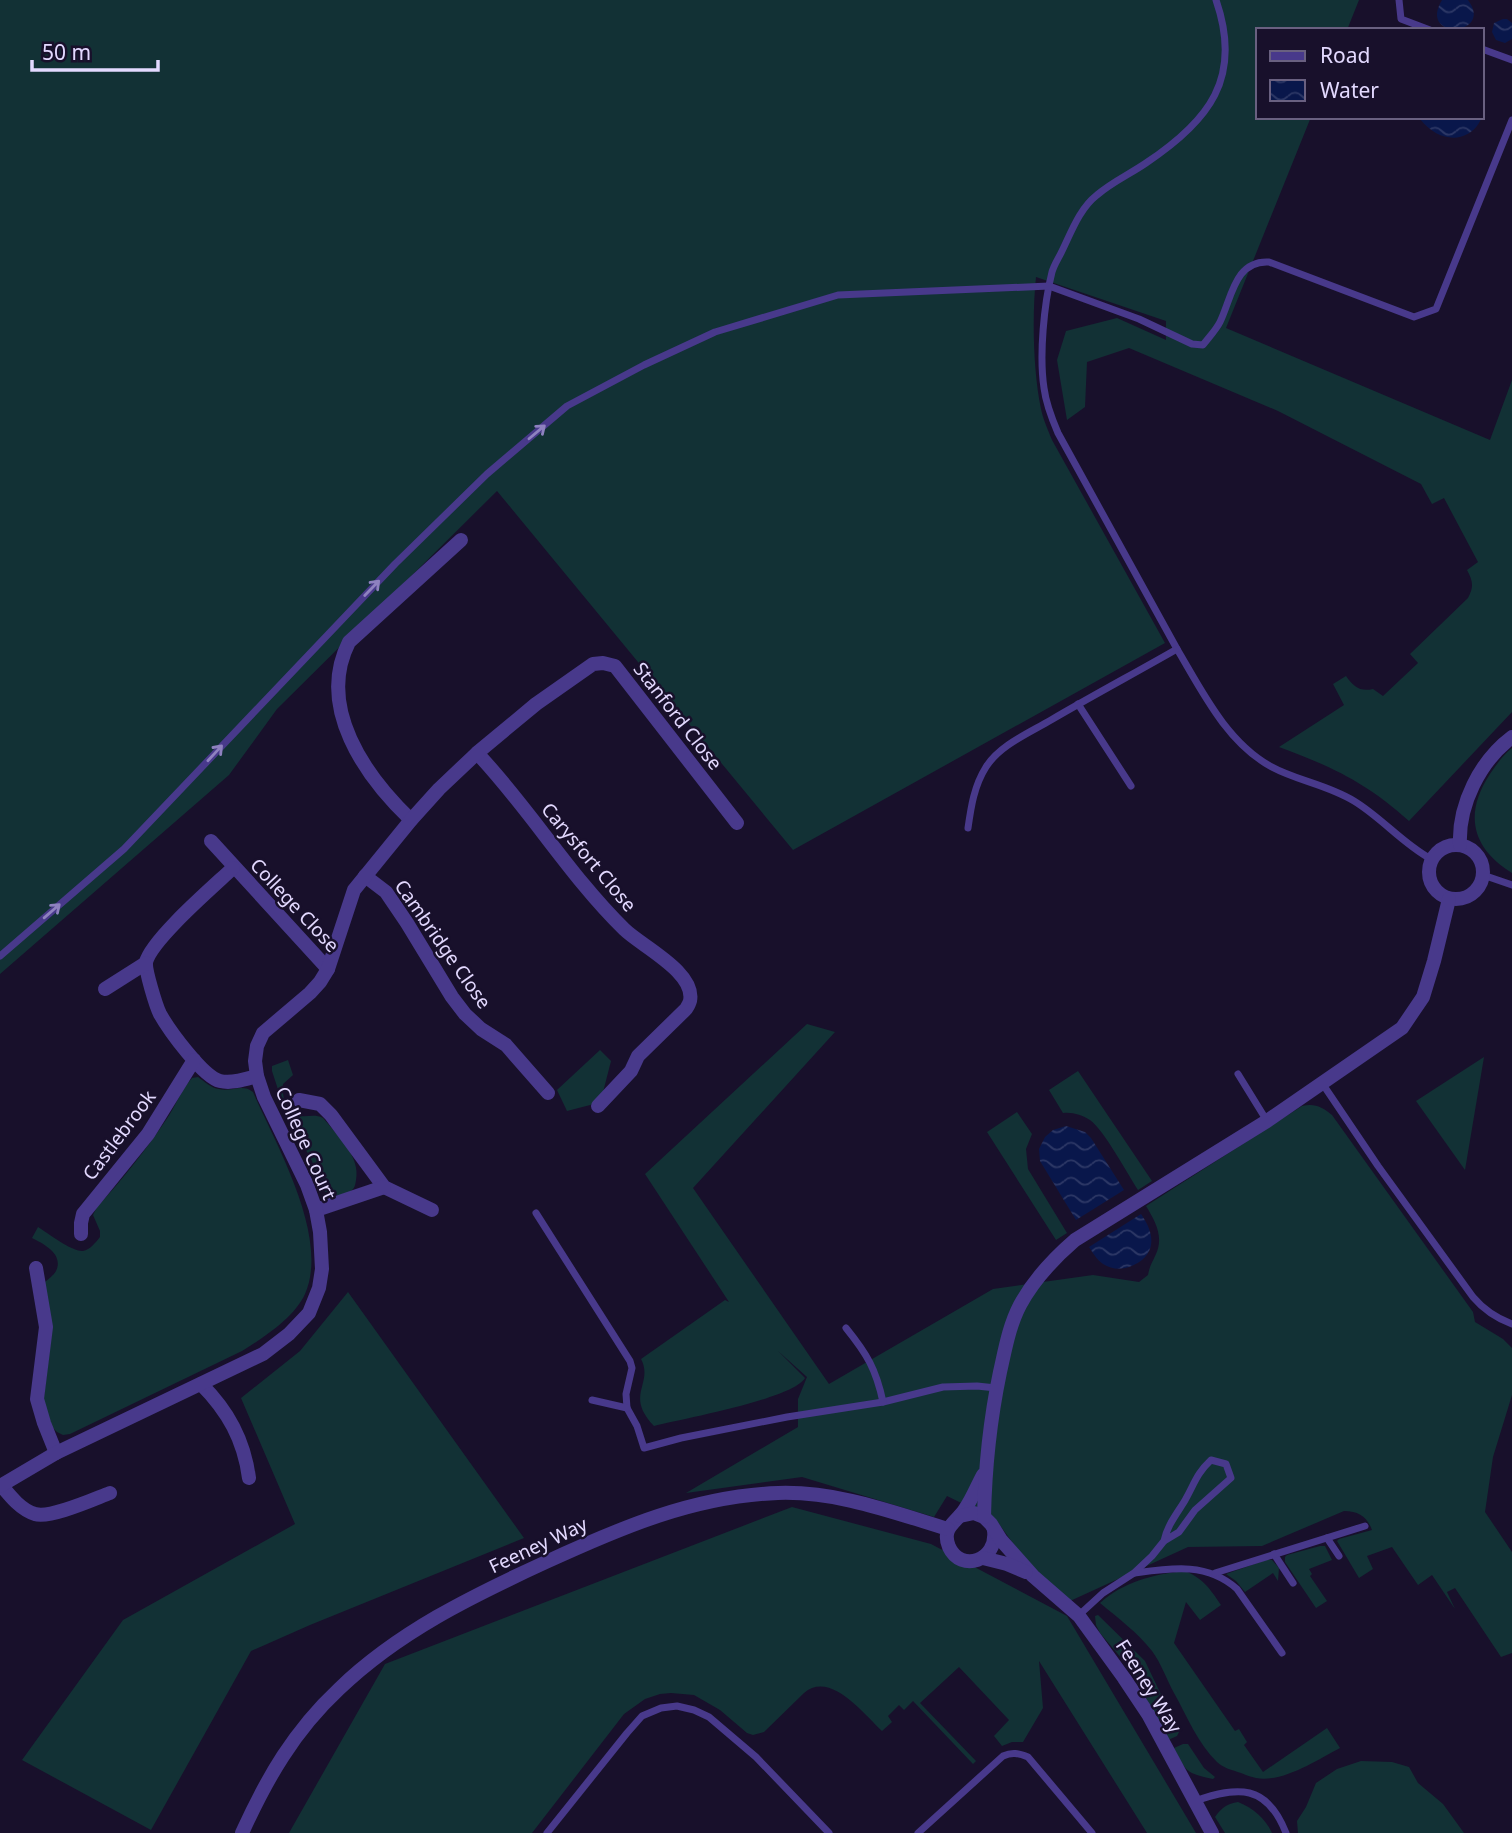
<svg xmlns="http://www.w3.org/2000/svg" width="1512" height="1833" font-family="'Noto Sans',sans-serif">
<defs>
<pattern id="water-waves" width="16" height="10" patternUnits="userSpaceOnUse" patternTransform="scale(1.75)"><rect width="16" height="10" fill="#09174b"/><path d="M0 5q4-4 8 0t8 0" fill="none" stroke="#2d3866"/></pattern>
</defs>
<rect width="100%" height="100%" fill="#18102b"/>
<g fill="#123135">
<path d="M0,0h1359l-12,30h-89v87h53l-85,211 264,112 22,-60v332l-103,109c-42,-38 -78,-55 -130,-74l65,-42 -11,-21 13,-8c8,11 14,16 27,13l10,7 35,-33 -8,-9 58,-56c6,-11 5,-17 -1,-28l11,-8 -34,-64 -12,6 -11,-20 -143,-73 -149,-63 -42,14 -2,45 -18,13 -10,-60 9,-29 51,-13 49,22v-19l-130,-44c-4,39 -3,93 5,132 2,10 7,21 11,31l113,203 -372,207 -296,-359 -220,218 -48,66 -229,199z"/>
<path d="M1512,748v125c-41,-25 -48,-60 -22,-99 7,-10 13,-19 22,-26z"/>
<path d="M807,1024l28,8 -142,156 136,196 164,-95 100,-14 46,7 9,-7c2,-10 4,-12 8,-21 8,-18 -1,-33 -10,-48l156,-100c13,-3 20,1 30,9l141,197 2,10 28,17 9,9v47l-19,62 -8,55 27,40v101l-11,4 -46,-69 -8,4 8,17 -23,-34 -14,10 -26,-38 -25,9 6,13 -14,9 -22,-37 2,-2 33,-9c-5,-13 -13,-19 -28,-19l-82,35 -74,1 -118,54 -20,-16 -29,-31 -25,-34 -49,-24 -13,21 -132,-40 -116,16 112,-66v-28l9,-22 -29,-26 27,27c-12,21 -124,41 -151,48 -30,-31 0,-42 -13,-67l84,-59 4,2 -84,-128z"/>
<path d="M600,1050l11,11 -9,35 -8,8 -27,7 -10,-21z"/>
<path d="M1484,1057l-19,113 -49,-69z"/>
<path d="M288,1060l5,15 -10,9c-1,12 2,30 17,32 9,1 15,-2 23,2 14,17 38,39 33,62 -1,7 -2,10 -9,13 -9,4 -18,2 -26,-4l-9,-28 -26,-47 -14,-43v-5z"/>
<path d="M1078,1071l74,110 -14,9c-11,-17 -34,-60 -48,-70 -8,-5 -17,-8 -27,-7l-14,-23z"/>
<path d="M198,1077c7,5 13,11 21,12 12,3 24,-6 34,3 23,53 77,145 52,202 -11,24 -42,44 -63,57l-172,83 -7,1 -6,-3 -6,-6 -8,-21 9,-76 -8,-46c3,-3 10,-8 12,-12 8,-17 -12,-27 -24,-33l6,-11c10,6 34,25 45,24 7,-1 13,-9 17,-14v-6l-7,-16 4,-8c25,-27 48,-56 69,-87 9,-13 15,-30 26,-42z"/>
<path d="M1017,1112l15,22 -6,15 2,20 39,64 -11,7 -69,-108z"/>
<path d="M348,1292l176,246 -214,87 -59,26 -100,179 -129,-70 101,-140 172,-96 -54,-126 59,-47z"/>
<path d="M792,1507l139,37 136,72 129,217h-49l-108,-172 4,47 -20,34h-11l-10,4 -8,-10 15,-16 -50,-53 -39,36 56,58 -3,3 -60,-63 -9,9 -5,-5 -11,11 4,6 -10,9c-18,-17 -52,-61 -78,-38l-40,39 -11,3 -6,-2 -27,-23 -26,-15 -23,-2 -11,1 -15,5 -21,15 -92,119h-243l96,-169z"/>
<path d="M1320,1546h5l7,14 -23,9 3,5 -2,2 17,25 -11,7 -31,-46v-5l2,-2z"/>
<path d="M1266,1560h6l7,8 -1,13 -5,-8 -28,19 -9,-11 -10,-7z"/>
<path d="M1185,1571c19,8 25,18 36,34l-21,15 -14,-18 -12,41 61,88 4,-2 8,13 -3,3 19,27 64,-44 13,20c-23,12 -57,35 -84,30 -5,-1 -10,-3 -15,-5 -9,-3 -18,-5 -24,-11 -19,-18 -30,-46 -43,-69 -7,-13 -13,-30 -22,-42 -14,-18 -34,-33 -52,-48 23,-21 54,-29 85,-32z"/>
<path d="M1098,1615l47,46 34,71 -2,4 -9,4 -40,-74 -28,-33 -4,-8 -1,-9z"/>
<path d="M1183,1744h5l16,24 11,9 -2,2c-27,-6 -27,-7 -39,-31z"/>
<path d="M1361,1761l31,1 17,5 9,16 25,21 21,29h-166l-1,-12 9,-14 10,-24 21,-14z"/>
<path d="M1238,1802c15,6 27,16 34,31h-47l-10,-16c7,-10 12,-13 23,-15z"/>
</g>
<g fill="url(#water-waves)">
<path d="M1442,0h26c27,36 -51,41 -26,0z"/>
<path d="M1503,19h4l5,4v16l-7,4 -9,-3 -4,-8 2,-9z"/>
<path d="M1482,87c13,47 -33,69 -62,32l-1,-2h63z"/>
<path d="M1066,1126l19,6 6,6 33,52 -48,30 -36,-59 -1,-12 6,-12 8,-7z"/>
<path d="M1141,1214c15,21 16,43 -12,53 -9,3 -18,2 -26,-3 -6,-4 -10,-11 -14,-17z"/>
</g>
<g fill="none" stroke-linecap="round" stroke-linejoin="round">
<g stroke="#48398b" stroke-width="7">
<path d="M1216,0c27,78 -7,121 -70,163 -16,11 -34,19 -49,32 -18,14 -26,38 -36,58 -3,6 -7,12 -9,19 -8,32 -13,83 -8,116 2,16 8,31 14,45l119,216c25,42 49,92 93,117 27,15 56,18 84,35 28,17 49,43 77,58"/>
<path d="M1399,0l2,19 29,11"/>
<path d="M1482,49l30,11"/>
<path d="M1078,704l53,82"/>
<path d="M968,828c3,-21 6,-42 18,-61 14,-22 43,-34 65,-47 41,-24 84,-47 126,-71"/>
<path d="M1483,875l29,10"/>
<path d="M0,956l124,-107 271,-285 92,-90 80,-68 77,-41 71,-33 123,-37 211,-9 90,33 53,25 11,1c6,-8 13,-15 17,-23 12,-25 15,-62 49,-60l145,55 22,-8 76,-189"/>
<path d="M1238,1074l29,47"/>
<path d="M1322,1083l56,83 95,131c11,13 23,21 39,27"/>
<path d="M536,1213l94,148 2,7 -6,26 1,14 10,18 7,22 37,-10 106,-21 96,-15 60,-15 34,-1 19,2"/>
<path d="M846,1328c21,26 30,41 37,74"/>
<path d="M592,1400l35,8"/>
<path d="M1327,1538l12,18"/>
<path d="M1274,1554l19,29"/>
<path d="M1135,1573c36,-5 72,-11 102,16l45,64"/>
<path d="M1215,1573l150,-47"/>
<path d="M1079,1615l24,-22 31,-20 18,-17 12,-15 15,-9 16,-22 36,-32 -5,-14 -15,-4c-15,14 -17,25 -27,42 -8,13 -17,24 -20,39"/>
<path d="M1195,1801c43,-15 72,-17 91,32"/>
<path d="M547,1833l80,-100 15,-17 19,-8 16,-2 17,4 15,7 47,40 73,76"/>
<path d="M918,1833l85,-77c9,-4 15,-3 25,1l64,76"/>
</g>
<g stroke="#48398b" stroke-width="14">
<path d="M477,753c53,56 92,122 147,176 17,17 72,43 66,72 0,1 -4,9 -5,9l-47,46 -7,15 -33,35"/>
<path d="M411,820c-46,-44 -95,-113 -62,-178l112,-102"/>
<path d="M211,841l117,128"/>
<circle cx="1456" cy="872" r="27"/>
<path d="M1460,845c-2,-40 20,-84 52,-108"/>
<path d="M233,868c-19,18 -81,71 -87,94 -1,8 10,44 14,52 9,16 43,63 60,67 12,3 26,-2 37,-5"/>
<path d="M365,876l21,16 21,31 45,74 13,17 16,15 25,16 42,48"/>
<path d="M105,989l41,-26"/>
<path d="M299,1100l21,4 11,11 53,72 48,23"/>
<path d="M316,1210l68,-23"/>
<path d="M81,1234v-11l2,-9 65,-80 46,-74"/>
<path d="M36,1268l10,59 -9,72 7,24 12,30"/>
<path d="M201,1384c27,27 43,56 48,94"/>
<path d="M983,1475c-6,11 -11,24 -18,34 -9,14 -24,18 -16,38 12,26 49,14 45,-17"/>
<path d="M1,1485c9,11 20,25 34,29 15,5 59,-15 75,-21"/>
<path d="M0,1486l56,-33 207,-99 26,-20 20,-21 10,-25 3,-19 -2,-37 -4,-22 -9,-25 -43,-88 -7,-21 -2,-15 2,-15 6,-13 47,-40 10,-11 8,-13 26,-79 57,-70 28,-31 38,-36 59,-49 57,-40 10,-1 12,3 122,157"/>
<path d="M960,1516l14,-3 10,4 7,7 10,16 32,36 46,40 45,62 24,36 64,119"/>
<path d="M984,1517c1,-49 6,-97 16,-145 5,-22 9,-46 20,-67 14,-26 33,-46 55,-65l192,-119 135,-93 21,-31 11,-36 15,-62"/>
<path d="M983,1558l24,6 19,8"/>
<path d="M242,1833c25,-55 52,-102 97,-144 59,-57 133,-93 207,-127 74,-34 148,-66 232,-69 59,-2 114,19 170,36"/>
</g>
</g>
<defs><path id="oneway-shaft" d="M-6 0H5M1.5-3L5.5 0L1.5 3" fill="none" stroke-width="1.6" stroke-linecap="round" stroke-linejoin="round" transform="scale(1.75)"/></defs>
<g stroke="#8e81bf">
<use href="#oneway-shaft" transform="translate(537 432) rotate(-40)"/>
<use href="#oneway-shaft" transform="translate(372 588) rotate(-46)"/>
<use href="#oneway-shaft" transform="translate(215 753) rotate(-47)"/>
<use href="#oneway-shaft" transform="translate(52 911) rotate(-41)"/>
</g>
<g text-anchor="middle" stroke-width="5" stroke-linejoin="round" paint-order="stroke">
<g font-size="19" fill="#e3d9ff" stroke="#18102b">
<text transform="translate(678 716) rotate(52)" y="7">Stanford Close</text>
<text transform="translate(589 857) rotate(50)" y="7">Carysfort Close</text>
<text transform="translate(295 905) rotate(47)" y="7">College Close</text>
<text transform="translate(443 944) rotate(55)" y="7">Cambridge Close</text>
<text transform="translate(119 1135) rotate(-53)" y="7">Castlebrook</text>
<text transform="translate(306 1143) rotate(66)" y="7">College Court</text>
<text transform="translate(538 1545) rotate(-25)" y="7">Feeney Way</text>
<text transform="translate(1149 1686) rotate(58)" y="7">Feeney Way</text>
</g>
</g>
<rect x="1256" y="28" width="228" height="91" fill="#18102b" stroke="#696080" stroke-width="2"/>
<rect x="1270" y="51" width="35" height="10" fill="#48398b" stroke="#696080" stroke-width="2"/>
<text x="1320" y="63" font-size="21" fill="#e3d9ff">Road</text>
<rect x="1270" y="80" width="35" height="21" fill="url(#water-waves)" stroke="#696080" stroke-width="2"/>
<text x="1320" y="98" font-size="21" fill="#e3d9ff">Water</text>
<path d="M32 60v10h126v-10" fill="none" stroke="#e3d9ff" stroke-width="3.5"/>
<text x="42" y="60" font-size="21" fill="#e3d9ff" stroke="#18102b" stroke-width="5" paint-order="stroke">50 m</text>
</svg>
